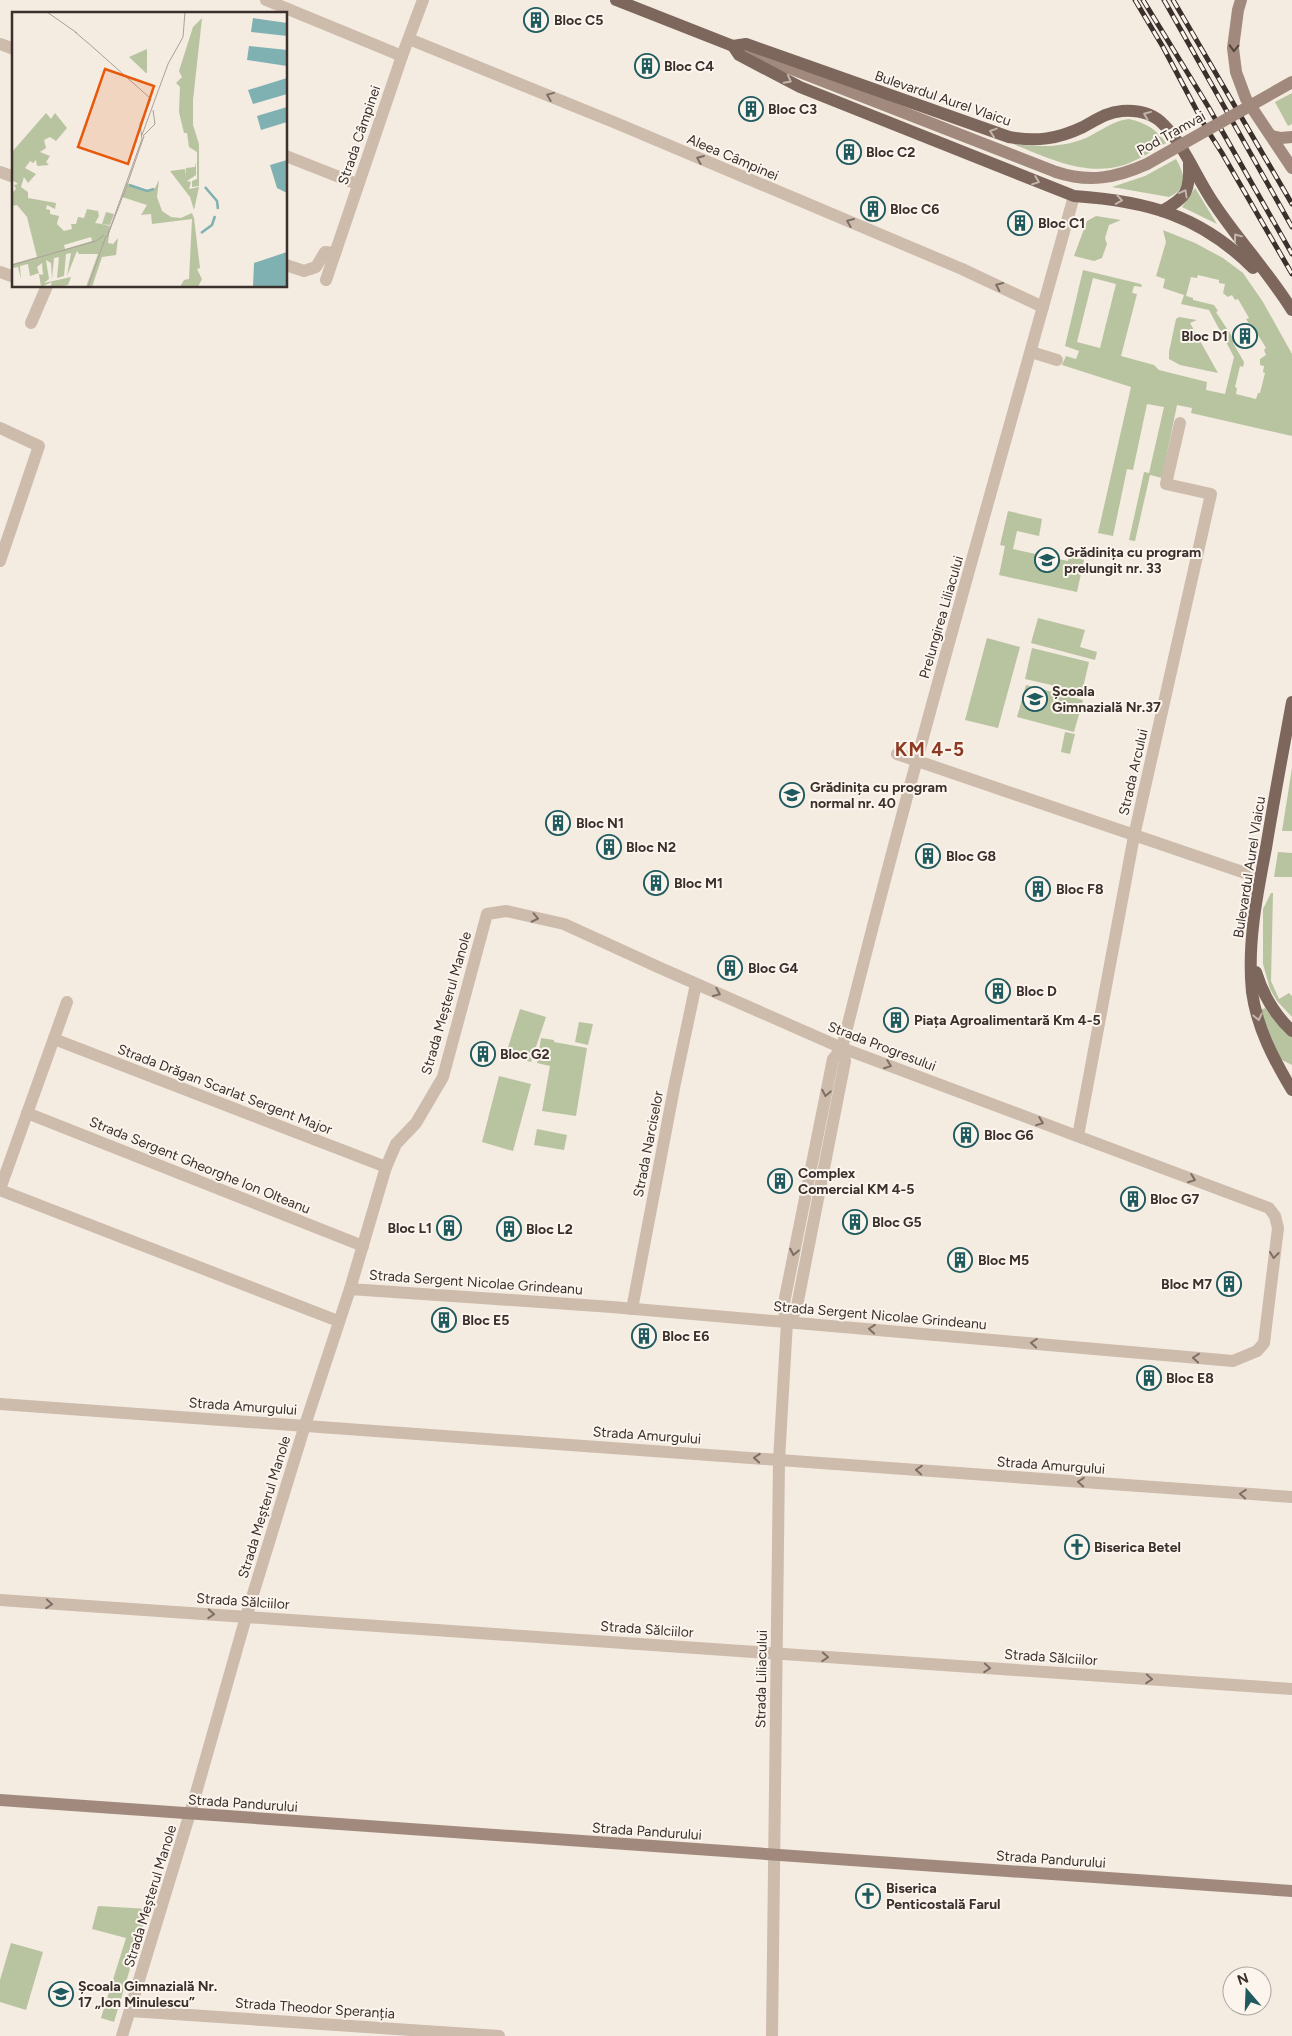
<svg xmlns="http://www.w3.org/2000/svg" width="1292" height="2036" font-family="Figtree,sans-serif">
<rect width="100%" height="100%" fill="#f4ebe1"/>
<g fill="#b8c4a0" fill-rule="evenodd">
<path d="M1292,93v31l-4,2 -13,-24z"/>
<path d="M1129,119c17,4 27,10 37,24 -14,8 -27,17 -42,22 -39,12 -75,-7 -111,-21 25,3 49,4 73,-6 15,-7 26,-17 43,-19z"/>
<path d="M1176,159c9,16 13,29 -7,38l-57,-10 33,-11z"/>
<path d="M1195,188l22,36 -35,-17z"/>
<path d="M1096,216l25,4 -12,5 -4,13 2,6 -5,14 -8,3 -20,-5 13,-35z"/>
<path d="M1163,230l32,13 28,15 20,15 20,29 29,52v82l-101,-23 1,-5 -15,-3 -15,73 -12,-3 -15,66 -6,-1 15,-68 5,1 15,-66 -17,-3 -14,66 -6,-1 -14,67 -15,-3 33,-146 -69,-22 4,-9 10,3 3,-8 -14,-5 18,-76 58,14 1,3 -8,-1 -2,7 5,1 -16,62 33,9 5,5 48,12 -1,8 19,4 9,-37 -25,-47 -28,-6 3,-9 -21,-7 2,-9 -9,-3 10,-34zM1198,275l21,5v3l6,1 -2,9 5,4 4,-2 3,5 3,-1 11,19 -3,1 7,11h2l11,18 -2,2 2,5 -6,4v6l4,1 -1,6 2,1 -5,20h-2l-2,6 -20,-5 1,-6 -2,-1 5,-21 3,1 1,-5 -11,-19 2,-2 -19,-29 2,-1 -4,-6 -21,-5v-2l-7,-2 5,-19 6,1zM1093,278l23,6 -16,64 -23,-6z"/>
<path d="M1179,317l18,3 -7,3 28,50 -38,-8 -11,-6v-7l7,-33z"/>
<path d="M1008,511l34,8 -3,17 -22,-5 -4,18 55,12 1,-5 15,4 -7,32 -78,-17 6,-29 -5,-1z"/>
<path d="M1038,618l47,12 -5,17 17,5 -2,8 -64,-17z"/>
<path d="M987,638l33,9 -22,81 -33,-8z"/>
<path d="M1032,648l57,14 -7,30 -57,-13z"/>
<path d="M1026,685l57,15 -9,32 -57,-15z"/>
<path d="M1065,732l10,2 -5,20 -9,-2z"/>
<path d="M1292,768v63h-10z"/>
<path d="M1278,852l14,1v24h-18z"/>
<path d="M1271,893h2l-2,88 8,18 10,-6 3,3v21l-15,-16 -7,-12 -7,-25v-55z"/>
<path d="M1265,1008l12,15 15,13v29l-14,-7 -18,-48z"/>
<path d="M520,1009l26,8 -15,45 -25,-8z"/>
<path d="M579,1022l14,2 -5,21 -13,-3z"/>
<path d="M541,1038l13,2v2l33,6 -11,68 -34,-5 8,-45 -13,-3z"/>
<path d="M499,1076l32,8 -18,67 -31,-9z"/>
<path d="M537,1129l30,6 -3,15 -30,-5z"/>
<path d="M98,1906l50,3 -34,113 -13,-4 25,-80 -34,-9z"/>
<path d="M11,1943l32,9 -17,58 -26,-8v-22z"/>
</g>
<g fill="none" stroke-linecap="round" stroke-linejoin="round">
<g stroke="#cdbbac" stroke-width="12">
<path d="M266,0l136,56"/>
<path d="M409,39l207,84 346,146 81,38"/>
<path d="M0,44l14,5"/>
<path d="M286,156l71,28"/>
<path d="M0,172l14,5"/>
<path d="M286,265l18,6 12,-4 9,-15 10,1"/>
<path d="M0,272l14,5"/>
<path d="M326,280l76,-224 21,-56"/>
<path d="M31,323l16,-37"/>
<path d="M1031,352l26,8"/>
<path d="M0,428l39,18 -39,115"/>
<path d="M897,754l363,124"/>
<path d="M54,1039l332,128"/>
<path d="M27,1113l336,133"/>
<path d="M1078,1136l56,-300 77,-342 -45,-10 14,-61"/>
<path d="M0,1189l67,-187"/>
<path d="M0,1190l338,131"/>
<path d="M632,1309l43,-226 21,-99"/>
<path d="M787,1322l9,-11 49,-250 -3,-13"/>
<path d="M0,1404l1292,93"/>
<path d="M0,1600l1292,89"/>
<path d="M130,2011l369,25"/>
<path d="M122,2036l72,-236 52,-183 59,-192 45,-136 36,-122 10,-23 20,-21 27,-46 44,-163 19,-3 58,13 94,43 184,81 427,160 6,8 3,12 -14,115 -7,8 -24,10 -621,-54 -262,-18"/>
<path d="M772,2036l7,-576 8,-138 -4,-14 50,-249 9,-11c71,-286 153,-569 232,-852"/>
</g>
<g stroke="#a18a7d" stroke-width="12">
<path d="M1241,0l-3,10 -5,38 3,24 10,27 46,69"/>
<path d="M733,46l323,126"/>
<path d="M1272,136l9,2 11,-1"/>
<path d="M0,1800l1292,91"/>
</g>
<g stroke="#7d675c" stroke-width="12">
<path d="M616,0l117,46 13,-2 263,93c27,5 49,2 74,-10 13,-7 24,-15 39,-16 15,-1 31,2 42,14 20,20 34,56 51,80 24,36 54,68 77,105"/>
<path d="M733,46l6,9 61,32 274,109c73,5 126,19 179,72"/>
<path d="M1162,211c24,-13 28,-19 27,-47"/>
<path d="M1292,702c-9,49 -18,97 -26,146 -9,47 -19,96 -14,144 5,36 22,68 40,98"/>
<path d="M1256,972c7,23 18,42 36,59"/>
</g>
<defs>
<g id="rail">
<path d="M1135,0l28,47 43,81 16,25 70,121"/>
<path d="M1143,0l66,108 83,146"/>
<path d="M1164,0l128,227"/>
<path d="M1173,0l119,204"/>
</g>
</defs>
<use href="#rail" stroke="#3b302b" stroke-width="5"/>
<use href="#rail" stroke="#fbf5ee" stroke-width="3" stroke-dasharray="9" stroke-linecap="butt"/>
<path stroke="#a18a7d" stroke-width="12" d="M1056,172c33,11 60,6 91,-8l145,-82"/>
</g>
<defs><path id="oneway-chevron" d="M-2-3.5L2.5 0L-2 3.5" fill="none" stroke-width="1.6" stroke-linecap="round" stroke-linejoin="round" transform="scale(1.25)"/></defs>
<use stroke="#544640" href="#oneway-chevron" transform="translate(1234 48) rotate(91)"/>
<g stroke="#c2b5ac">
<use href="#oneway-chevron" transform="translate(788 80) rotate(28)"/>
<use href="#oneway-chevron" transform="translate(1147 115) rotate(-158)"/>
<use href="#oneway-chevron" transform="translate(993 132) rotate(-161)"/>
<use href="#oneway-chevron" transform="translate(1036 181) rotate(21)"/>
<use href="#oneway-chevron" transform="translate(1184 193) rotate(-61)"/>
<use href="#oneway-chevron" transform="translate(1119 200) rotate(9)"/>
<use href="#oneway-chevron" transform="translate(1237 237) rotate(-127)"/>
<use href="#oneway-chevron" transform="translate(1258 1017) rotate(77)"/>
</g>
<g stroke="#7d6f65">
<use href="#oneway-chevron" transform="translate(550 96) rotate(-158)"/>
<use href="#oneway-chevron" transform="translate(700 159) rotate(-157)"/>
<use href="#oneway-chevron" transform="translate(850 222) rotate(-157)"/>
<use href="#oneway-chevron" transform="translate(999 286) rotate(-155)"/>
<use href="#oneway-chevron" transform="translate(535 918) rotate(12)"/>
<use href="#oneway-chevron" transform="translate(717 993) rotate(23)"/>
<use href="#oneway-chevron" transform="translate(888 1065) rotate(21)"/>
<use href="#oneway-chevron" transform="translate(826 1093) rotate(101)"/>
<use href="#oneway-chevron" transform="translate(1040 1122) rotate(21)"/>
<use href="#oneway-chevron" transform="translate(1192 1179) rotate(21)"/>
<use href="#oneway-chevron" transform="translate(794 1252) rotate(101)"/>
<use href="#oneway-chevron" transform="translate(1274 1255) rotate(97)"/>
<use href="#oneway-chevron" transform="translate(872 1329) rotate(-175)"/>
<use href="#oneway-chevron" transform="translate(1034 1343) rotate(-175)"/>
<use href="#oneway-chevron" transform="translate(1196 1358) rotate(-175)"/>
<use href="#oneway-chevron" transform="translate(757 1458) rotate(-176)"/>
<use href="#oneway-chevron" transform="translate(919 1470) rotate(-176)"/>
<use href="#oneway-chevron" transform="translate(1081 1482) rotate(-176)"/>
<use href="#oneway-chevron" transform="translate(1243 1494) rotate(-176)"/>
<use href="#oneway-chevron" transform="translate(49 1604) rotate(4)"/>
<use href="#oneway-chevron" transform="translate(211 1614) rotate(4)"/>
<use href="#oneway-chevron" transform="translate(825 1657) rotate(4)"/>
<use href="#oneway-chevron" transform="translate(987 1668) rotate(4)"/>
<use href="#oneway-chevron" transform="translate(1149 1679) rotate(4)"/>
</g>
<defs>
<symbol id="building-ring" viewBox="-11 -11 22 22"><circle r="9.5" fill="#fbf5ee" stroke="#1f5a5e" stroke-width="1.5"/><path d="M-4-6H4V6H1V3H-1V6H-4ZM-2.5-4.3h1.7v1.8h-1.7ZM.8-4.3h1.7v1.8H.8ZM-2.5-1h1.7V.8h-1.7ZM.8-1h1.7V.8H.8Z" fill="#1f5a5e"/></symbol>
<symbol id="school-ring" viewBox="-11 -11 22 22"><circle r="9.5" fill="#fbf5ee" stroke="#1f5a5e" stroke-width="1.5"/><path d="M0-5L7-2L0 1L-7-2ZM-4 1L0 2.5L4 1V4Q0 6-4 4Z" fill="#1f5a5e"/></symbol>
<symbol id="church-ring" viewBox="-11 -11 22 22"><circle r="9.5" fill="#fbf5ee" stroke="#1f5a5e" stroke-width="1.5"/><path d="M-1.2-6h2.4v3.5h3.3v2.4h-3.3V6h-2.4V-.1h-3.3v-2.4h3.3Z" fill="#1f5a5e"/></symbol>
</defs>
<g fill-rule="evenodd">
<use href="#building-ring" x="522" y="6" width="28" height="28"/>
<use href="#building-ring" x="633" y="52" width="28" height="28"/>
<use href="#building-ring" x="737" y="95" width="28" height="28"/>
<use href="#building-ring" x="835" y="138" width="28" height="28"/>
<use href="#building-ring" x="859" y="195" width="28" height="28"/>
<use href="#building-ring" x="1006" y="209" width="28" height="28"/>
<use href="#building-ring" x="1231" y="322" width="28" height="28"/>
<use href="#school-ring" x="1033" y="546" width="28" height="28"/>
<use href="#school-ring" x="1021" y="685" width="28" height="28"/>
<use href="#school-ring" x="778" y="781" width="28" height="28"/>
<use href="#building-ring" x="544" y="809" width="28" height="28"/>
<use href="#building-ring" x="595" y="833" width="28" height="28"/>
<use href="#building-ring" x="914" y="842" width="28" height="28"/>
<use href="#building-ring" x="642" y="869" width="28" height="28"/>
<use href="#building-ring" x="1024" y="875" width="28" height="28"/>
<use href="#building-ring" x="716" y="954" width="28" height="28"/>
<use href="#building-ring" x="984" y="977" width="28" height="28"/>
<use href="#building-ring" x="882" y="1006" width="28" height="28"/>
<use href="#building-ring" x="469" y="1040" width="28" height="28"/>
<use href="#building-ring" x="952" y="1121" width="28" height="28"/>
<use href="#building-ring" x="766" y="1167" width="28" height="28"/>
<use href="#building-ring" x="1119" y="1185" width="28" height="28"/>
<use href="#building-ring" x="841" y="1208" width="28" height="28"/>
<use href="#building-ring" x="435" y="1214" width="28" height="28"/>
<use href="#building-ring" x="495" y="1215" width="28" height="28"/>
<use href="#building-ring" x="946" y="1246" width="28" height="28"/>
<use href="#building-ring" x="1215" y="1270" width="28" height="28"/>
<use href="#building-ring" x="430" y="1306" width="28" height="28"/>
<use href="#building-ring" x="630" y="1322" width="28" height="28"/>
<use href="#building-ring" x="1135" y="1364" width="28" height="28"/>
<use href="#church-ring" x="1063" y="1533" width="28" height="28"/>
<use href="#church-ring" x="854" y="1882" width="28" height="28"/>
<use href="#school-ring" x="47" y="1980" width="28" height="28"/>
</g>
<g text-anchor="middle" stroke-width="4" stroke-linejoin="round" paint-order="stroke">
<g font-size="14" font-weight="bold" fill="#3b302b" stroke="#fbf5ee" text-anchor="start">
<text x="554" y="25">Bloc C5</text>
<text x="664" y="71">Bloc C4</text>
<text x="768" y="114">Bloc C3</text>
<text x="866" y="157">Bloc C2</text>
<text x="890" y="214">Bloc C6</text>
<text x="1038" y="228">Bloc C1</text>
<text x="1228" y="341" text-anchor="end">Bloc D1</text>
<text x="1064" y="557">Grădinița cu program<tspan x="1064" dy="16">prelungit nr. 33</tspan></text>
<text x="1052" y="696">Școala<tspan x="1052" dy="16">Gimnazială Nr.37</tspan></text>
<text x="810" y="792">Grădinița cu program<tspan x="810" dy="16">normal nr. 40</tspan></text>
<text x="576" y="828">Bloc N1</text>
<text x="626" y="852">Bloc N2</text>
<text x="946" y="861">Bloc G8</text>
<text x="674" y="888">Bloc M1</text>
<text x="1056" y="894">Bloc F8</text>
<text x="748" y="973">Bloc G4</text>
<text x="1016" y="996">Bloc D</text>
<text x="914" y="1025">Piața Agroalimentară Km 4-5</text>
<text x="500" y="1059">Bloc G2</text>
<text x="984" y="1140">Bloc G6</text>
<text x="798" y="1178">Complex<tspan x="798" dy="16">Comercial KM 4-5</tspan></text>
<text x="1150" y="1204">Bloc G7</text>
<text x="872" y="1227">Bloc G5</text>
<text x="432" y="1233" text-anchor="end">Bloc L1</text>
<text x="526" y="1234">Bloc L2</text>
<text x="978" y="1265">Bloc M5</text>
<text x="1212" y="1289" text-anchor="end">Bloc M7</text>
<text x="462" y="1325">Bloc E5</text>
<text x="662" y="1341">Bloc E6</text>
<text x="1166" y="1383">Bloc E8</text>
<text x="1094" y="1552">Biserica Betel</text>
<text x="886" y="1893">Biserica<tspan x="886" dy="16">Penticostală Farul</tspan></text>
<text x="78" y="1991">Școala Gimnazială Nr.<tspan x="78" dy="16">17 „Ion Minulescu”</tspan></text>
</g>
<g font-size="14" fill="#3b302b" stroke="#fbf5ee">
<text transform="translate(943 98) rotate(19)" y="5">Bulevardul Aurel Vlaicu</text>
<text transform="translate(1171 133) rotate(-29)" y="5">Pod Tramvai</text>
<text transform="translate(359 135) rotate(-71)" y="5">Strada Câmpinei</text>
<text transform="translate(733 157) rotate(23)" y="5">Aleea Câmpinei</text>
<text transform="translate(941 617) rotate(-74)" y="5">Prelungirea Liliacului</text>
<text transform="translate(1133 772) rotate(-77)" y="5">Strada Arcului</text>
<text transform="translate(1249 867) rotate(-81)" y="5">Bulevardul Aurel Vlaicu</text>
<text transform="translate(446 1003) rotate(-74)" y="5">Strada Meșterul Manole</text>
<text transform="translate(882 1046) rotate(21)" y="5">Strada Progresului</text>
<text transform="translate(225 1089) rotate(21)" y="5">Strada Drăgan Scarlat Sergent Major</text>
<text transform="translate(648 1144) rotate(-79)" y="5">Strada Narciselor</text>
<text transform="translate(200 1165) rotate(22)" y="5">Strada Sergent Gheorghe Ion Olteanu</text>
<text transform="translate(476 1282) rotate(4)" y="5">Strada Sergent Nicolae Grindeanu</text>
<text transform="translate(880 1315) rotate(5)" y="5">Strada Sergent Nicolae Grindeanu</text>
<text transform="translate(243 1406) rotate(4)" y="5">Strada Amurgului</text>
<text transform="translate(647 1435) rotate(4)" y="5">Strada Amurgului</text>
<text transform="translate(1051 1465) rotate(4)" y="5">Strada Amurgului</text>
<text transform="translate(264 1507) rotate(-73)" y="5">Strada Meșterul Manole</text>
<text transform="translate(243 1601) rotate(4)" y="5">Strada Sălciilor</text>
<text transform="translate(647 1629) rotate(4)" y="5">Strada Sălciilor</text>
<text transform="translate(1051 1657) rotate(4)" y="5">Strada Sălciilor</text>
<text transform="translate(761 1679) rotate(-89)" y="5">Strada Liliacului</text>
<text transform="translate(243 1803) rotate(4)" y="5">Strada Pandurului</text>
<text transform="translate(647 1831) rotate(4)" y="5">Strada Pandurului</text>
<text transform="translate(1051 1859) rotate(4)" y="5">Strada Pandurului</text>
<text transform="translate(150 1896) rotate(-73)" y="5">Strada Meșterul Manole</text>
<text transform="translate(315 2008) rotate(4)" y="5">Strada Theodor Speranția</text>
</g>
<g font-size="19" font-weight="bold" letter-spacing="1" fill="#8c3b22" stroke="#fbf5ee">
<text x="930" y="756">KM 4-5</text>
</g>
</g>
<g transform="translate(12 12)">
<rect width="275" height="275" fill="#f4ebe1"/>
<path d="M190,6l-9,82v25l6,19v42l-7,1v-6l5,-2v-27l-8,-5 -2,-14h-3l-5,-21 1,-25 -4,-4 6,-6 -3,-6 14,-44zM135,37v24h-1l-17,-16zM34,101l5,6 4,-6 12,15 -11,13 -6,-4 -6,3 2,8 -6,4 10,4 -4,6 3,3 -12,1 -1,-6 -3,3 -3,-2 -5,7 11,6 -8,9 -4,-6 -3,10 7,5v6l28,5 -1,6 -8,-4 -1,4 4,1v4l9,2 -2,8 7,7 8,-2 -1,-5h5l2,-7 6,1 3,-9 11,2 1,5 -4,7 7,1 4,-12 8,2 -4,11 -9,-1 9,2 -2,17 5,1 5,-6 -2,17 -14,2 -10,30h-6l12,-33h-19l-2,-3 -10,25 4,-23 -5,1 -2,22 -7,2 2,-21 -5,1 -2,21 -1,-16 -5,-3 3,19 -5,4 27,-6 -3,8 -10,2h-8l2,-5 -11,5 -2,-13 4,1 -1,-12 -5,4 2,6 -9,3 -2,-12 -8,2 1,13 -3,-12 -6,1v-4l25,-7 -10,-40 -10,-12 -5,1v-13l4,-4 -2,-4 4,-1 -6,-4v-28zM79,225l1,4 -27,8 -1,-4zM184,150v13l-9,6 4,1 -2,7 10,-2 -5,23 -4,-13 -20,-26 15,-2v7l1,-8 9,-1zM147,168l-2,17 5,14 9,6 10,1 11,-5 2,5 6,50 -3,1 5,10 -4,8h-18l4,-7 5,-1 3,-60 -40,5 -1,-10 -10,1 6,-10 -25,-8 5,-14 20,7 8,-2z" fill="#b8c4a0" fill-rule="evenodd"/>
<path d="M241,6l34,5v13l-36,-4zM237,34l38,4v16l-40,-6zM275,66v16l-34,10 -5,-14zM275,95v15l-26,8 -4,-14zM275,148v33l-10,-5 -7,-23zM275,240v35h-34l1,-24z" fill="#7fb0b2"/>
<path fill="none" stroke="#7fb0b2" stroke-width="2.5" d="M117,173l18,6 7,-2M193,175l12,14 1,8M189,221l11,-8 3,-9"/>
<path fill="none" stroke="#aaa098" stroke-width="1" d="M35,0l30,21M63,20l13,11M75,30l63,56M130,123l26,-71 15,-27 2,-25M131,123l1,1 -18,52 -19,49 35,-98 -2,-15 11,-25M132,123l11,-11 -2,-14M0,253l84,-24 8,-6M76,275l18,-51"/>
<path fill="#e8590c" fill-opacity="0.15" stroke="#e8590c" stroke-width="2.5" d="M93,57l49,17 -26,78 -50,-17z"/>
<rect width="275" height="275" fill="none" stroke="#3b302b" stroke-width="2.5"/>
</g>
<g transform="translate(1247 1991) rotate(341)"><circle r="24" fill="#fbf5ee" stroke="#aea6a0"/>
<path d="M0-4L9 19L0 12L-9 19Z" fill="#1f5a5e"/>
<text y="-8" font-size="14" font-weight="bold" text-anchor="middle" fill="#3b302b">N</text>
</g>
</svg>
